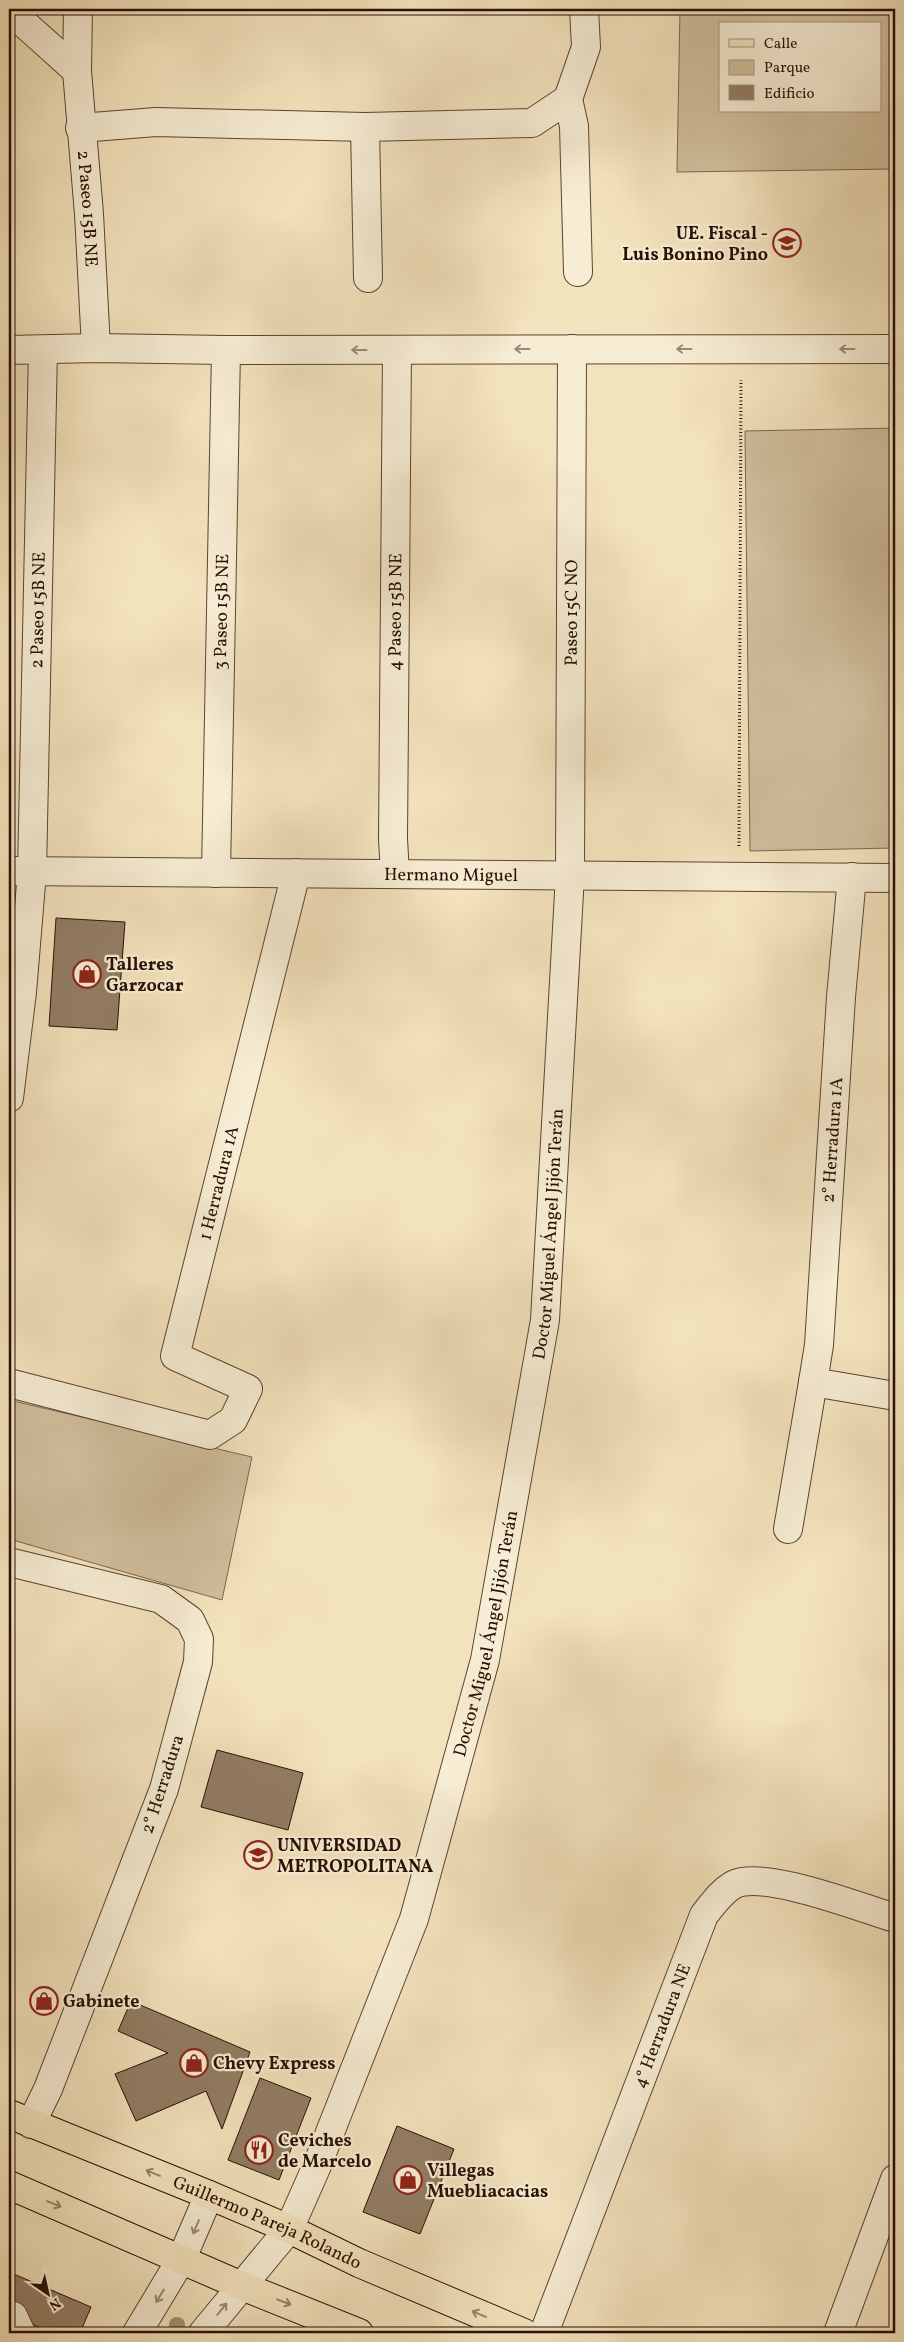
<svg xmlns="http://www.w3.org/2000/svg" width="904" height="2342" font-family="Vollkorn,serif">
<rect width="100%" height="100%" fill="#f3e3bd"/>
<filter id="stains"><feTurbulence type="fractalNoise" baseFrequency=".004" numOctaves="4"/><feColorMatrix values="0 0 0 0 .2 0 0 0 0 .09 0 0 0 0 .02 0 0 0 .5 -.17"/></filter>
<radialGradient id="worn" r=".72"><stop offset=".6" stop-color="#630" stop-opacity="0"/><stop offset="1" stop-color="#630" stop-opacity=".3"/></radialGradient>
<g fill="#d0bf9d" stroke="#7c6650" fill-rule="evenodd">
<path d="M680,9h215v160l-218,3zM720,24h160v87h-160z"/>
<path d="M895,428v420l-145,3 -5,-420z"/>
<path d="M9,1400l243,57 -30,143 -213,-61z"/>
</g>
<g fill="#927d64" stroke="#280e03">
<path d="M56,918l69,4 -8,108 -68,-4z"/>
<path d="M217,1750l86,23 -15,57 -87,-23z"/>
<path d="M131,2001l119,51 -28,77 -16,-38 -70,30 -21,-47 53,-21 -50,-22z"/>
<path d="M260,2078l51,20 -32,82 -51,-20z"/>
<path d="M397,2126l57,23 -34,85 -57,-22z"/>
<path d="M9,2272l82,35 -11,26h-28l-43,-19z"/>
</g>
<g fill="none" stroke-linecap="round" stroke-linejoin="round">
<defs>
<g id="minor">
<path id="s1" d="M78,9l-1,62 12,143 7,134"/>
<path d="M9,10l68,61"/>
<path d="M568,99l6,27 4,146"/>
<path d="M365,127l3,151"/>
<path d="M80,128l76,-6 209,5 167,-4 36,-24 18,-52 -2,-38"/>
<path d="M9,350l87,-2 130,2 669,-1"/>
<path id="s2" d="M9,871l886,7"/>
<path id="s3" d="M216,873l10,-523"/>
<path id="s4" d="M395,874l-2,-35 4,-489"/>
<path d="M852,877l-11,120 -22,348 -6,37 82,14"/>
<path id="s5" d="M9,1098l13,-106 10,-120 11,-522"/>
<path id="s6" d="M9,1383l201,52 23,-15 15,-31 -73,-33 121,-483"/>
<path d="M788,1529l25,-147"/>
<path d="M9,1562l152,37 29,21 9,19 -1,23 -34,127 -116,300 -17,35"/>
<path d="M13,2316l8,17"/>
<path d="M137,2333l45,-75 27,-63"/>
<path id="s7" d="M203,2333l86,-104 27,-61 98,-249 71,-259 60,-340 25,-445 2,-526"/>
<path id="s8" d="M544,2333l160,-418c9,-11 17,-23 29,-30 30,-16 128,23 162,33"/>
<path d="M838,2333l57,-154"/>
</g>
<g id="major">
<path id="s9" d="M9,2114l200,81 80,34 70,34 165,70"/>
<path d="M9,2185l233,101 117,47"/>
</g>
</defs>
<use href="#minor" stroke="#5b4332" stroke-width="30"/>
<use href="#major" stroke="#280e03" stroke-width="30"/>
<path stroke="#280e03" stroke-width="3" stroke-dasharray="1 2.5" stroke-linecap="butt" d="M739,846l2,-466"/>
<use href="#minor" stroke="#f7edd4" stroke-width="28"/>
<use href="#major" stroke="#f3e3bd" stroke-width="28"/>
</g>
<circle fill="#a49074" cx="177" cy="2325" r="8"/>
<defs><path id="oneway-shaft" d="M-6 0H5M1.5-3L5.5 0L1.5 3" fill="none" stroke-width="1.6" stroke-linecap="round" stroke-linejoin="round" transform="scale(1.25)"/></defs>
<g stroke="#9a8976">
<use href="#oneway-shaft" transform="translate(522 349) rotate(180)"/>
<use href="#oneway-shaft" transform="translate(684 349) rotate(180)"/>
<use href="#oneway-shaft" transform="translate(847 349) rotate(180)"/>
<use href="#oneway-shaft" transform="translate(359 350) rotate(180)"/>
<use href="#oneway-shaft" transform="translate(196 2227) rotate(113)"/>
<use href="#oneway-shaft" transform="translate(160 2296) rotate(121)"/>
<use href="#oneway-shaft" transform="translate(222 2309) rotate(-51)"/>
</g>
<g stroke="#988369">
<use href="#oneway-shaft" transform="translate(153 2173) rotate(-158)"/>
<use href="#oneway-shaft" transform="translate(54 2204) rotate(23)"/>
<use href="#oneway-shaft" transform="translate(284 2302) rotate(21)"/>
<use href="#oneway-shaft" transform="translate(479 2314) rotate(-157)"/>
</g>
<defs>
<symbol id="school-ring" viewBox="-11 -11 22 22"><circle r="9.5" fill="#f7edd4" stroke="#8f2418" stroke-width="1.5"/><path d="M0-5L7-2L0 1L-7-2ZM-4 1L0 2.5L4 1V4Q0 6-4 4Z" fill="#8f2418"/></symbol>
<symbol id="shop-ring" viewBox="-11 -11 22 22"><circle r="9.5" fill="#f7edd4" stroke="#8f2418" stroke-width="1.5"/><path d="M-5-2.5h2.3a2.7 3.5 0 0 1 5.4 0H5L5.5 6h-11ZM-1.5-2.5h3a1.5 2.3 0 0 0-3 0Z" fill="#8f2418"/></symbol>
<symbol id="university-ring" viewBox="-11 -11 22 22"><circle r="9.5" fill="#f7edd4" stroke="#8f2418" stroke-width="1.5"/><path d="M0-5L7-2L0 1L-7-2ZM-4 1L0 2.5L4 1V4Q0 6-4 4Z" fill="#8f2418"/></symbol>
<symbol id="restaurant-ring" viewBox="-11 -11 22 22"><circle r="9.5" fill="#f7edd4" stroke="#8f2418" stroke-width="1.5"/><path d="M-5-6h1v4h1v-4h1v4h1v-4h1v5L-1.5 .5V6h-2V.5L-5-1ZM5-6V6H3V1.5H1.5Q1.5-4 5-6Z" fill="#8f2418"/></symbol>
</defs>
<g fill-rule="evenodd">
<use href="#school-ring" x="771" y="227" width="32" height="32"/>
<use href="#shop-ring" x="71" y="958" width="32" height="32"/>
<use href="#university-ring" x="242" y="1839" width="32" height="32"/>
<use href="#shop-ring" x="28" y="1985" width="32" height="32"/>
<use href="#shop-ring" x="178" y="2047" width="32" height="32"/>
<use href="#restaurant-ring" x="243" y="2134" width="32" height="32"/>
<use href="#shop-ring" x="392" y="2164" width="32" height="32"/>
</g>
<g text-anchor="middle" stroke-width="4.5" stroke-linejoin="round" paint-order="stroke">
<g font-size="18" fill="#280e03" stroke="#f7edd4">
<text dy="6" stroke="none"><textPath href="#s1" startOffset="200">2 Paseo 15B NE</textPath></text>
<text dy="6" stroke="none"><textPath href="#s5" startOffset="489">2 Paseo 15B NE</textPath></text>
<text dy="6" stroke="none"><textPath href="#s3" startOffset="261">3 Paseo 15B NE</textPath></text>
<text dy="6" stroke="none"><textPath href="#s4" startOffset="262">4 Paseo 15B NE</textPath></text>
<text dy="6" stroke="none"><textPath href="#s7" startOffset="1791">Paseo 15C NO</textPath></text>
<text dy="6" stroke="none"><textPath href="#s2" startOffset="442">Hermano Miguel</textPath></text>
<text transform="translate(832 1140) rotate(-86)" y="6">2° Herradura 1A</text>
<text dy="6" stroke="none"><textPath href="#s6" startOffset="528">1 Herradura 1A</textPath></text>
<text dy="6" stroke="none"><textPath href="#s7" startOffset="1169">Doctor Miguel Ángel Jijón Terán</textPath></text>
<text dy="6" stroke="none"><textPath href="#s7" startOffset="764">Doctor Miguel Ángel Jijón Terán</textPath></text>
<text transform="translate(162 1784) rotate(-72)" y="6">2° Herradura</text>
<text dy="6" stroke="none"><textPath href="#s8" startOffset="329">4° Herradura NE</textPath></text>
<text dy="6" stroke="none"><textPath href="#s9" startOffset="280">Guillermo Pareja Rolando</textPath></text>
</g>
<g font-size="18" font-weight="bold" fill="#280e03" stroke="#f7edd4" text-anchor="start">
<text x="768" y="239" text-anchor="end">UE. Fiscal -<tspan x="768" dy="21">Luis Bonino Pino</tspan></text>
<text x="106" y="970">Talleres<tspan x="106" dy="21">Garzocar</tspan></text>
<text x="277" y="1851">UNIVERSIDAD<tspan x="277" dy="21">METROPOLITANA</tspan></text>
<text x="63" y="2007">Gabinete</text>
<text x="213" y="2069">Chevy Express</text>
<text x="278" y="2146">Ceviches<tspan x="278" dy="21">de Marcelo</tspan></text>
<text x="427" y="2176">Villegas<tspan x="427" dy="21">Muebliacacias</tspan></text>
</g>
</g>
<rect width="904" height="2342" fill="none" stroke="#f3e3bd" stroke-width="30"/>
<rect x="10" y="10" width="884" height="2322" fill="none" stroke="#280e03" stroke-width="2.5"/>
<rect x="15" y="15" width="874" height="2312" fill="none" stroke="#280e03"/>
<rect x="719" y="22" width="162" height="90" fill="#f7edd4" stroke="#a49480"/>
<rect x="729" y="39" width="25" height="8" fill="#f3e3bd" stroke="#a49480"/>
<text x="764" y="48" font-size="15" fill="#280e03">Calle</text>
<rect x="729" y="60" width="25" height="15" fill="#d0bf9d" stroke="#a49480"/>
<text x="764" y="72" font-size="15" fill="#280e03">Parque</text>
<rect x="729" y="85" width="25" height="15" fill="#927d64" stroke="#a49480"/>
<text x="764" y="98" font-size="15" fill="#280e03">Edificio</text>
<g transform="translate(48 2294) rotate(146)" stroke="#f7edd4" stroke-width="4" paint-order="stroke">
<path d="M0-4L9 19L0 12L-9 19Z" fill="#280e03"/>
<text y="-8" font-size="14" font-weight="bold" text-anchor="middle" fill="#280e03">N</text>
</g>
<rect width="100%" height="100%" filter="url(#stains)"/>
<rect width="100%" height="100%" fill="url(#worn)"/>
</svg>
